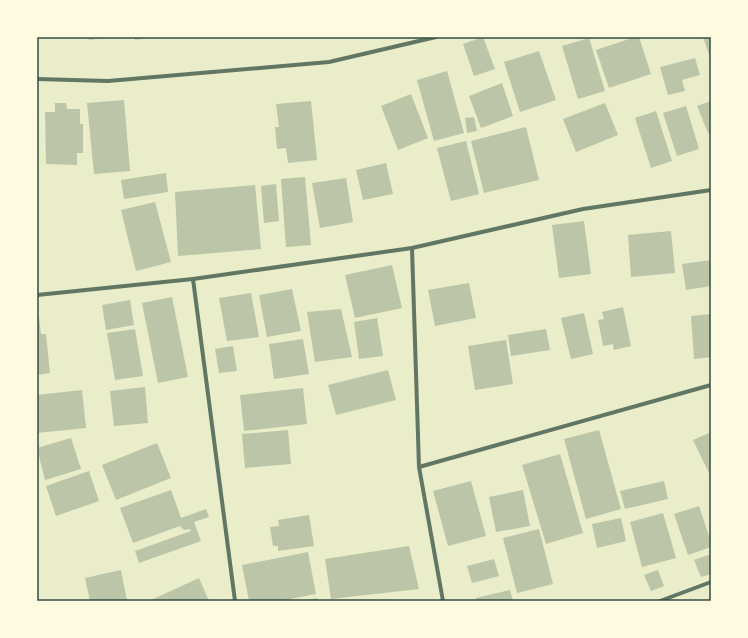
<svg xmlns="http://www.w3.org/2000/svg" width="748" height="638" font-family="Montserrat,sans-serif">
<rect width="100%" height="100%" fill="#e9edc9"/>
<g fill="#bcc5a7">
<path d="M88,37h17v1l-16,2z"/>
<path d="M135,37h11v1l-11,2z"/>
<path d="M483,37l12,32 -21,7 -11,-32z"/>
<path d="M635,37h4l12,37 -42,14 -13,-38z"/>
<path d="M703,37h8v24z"/>
<path d="M589,38l16,53 -27,8 -16,-53z"/>
<path d="M539,51l17,49 -36,12 -16,-50z"/>
<path d="M695,58l5,17 -18,5 3,11 -17,4 -8,-28z"/>
<path d="M447,71l17,62 -30,8 -17,-61z"/>
<path d="M502,83l11,33 -32,12 -12,-32z"/>
<path d="M411,94l17,44 -30,12 -17,-44z"/>
<path d="M124,100l6,71 -36,3 -7,-71z"/>
<path d="M311,101l6,59 -29,3 -2,-15 -9,1 -2,-22h4l-3,-23z"/>
<path d="M711,101v31l-3,1 -11,-27z"/>
<path d="M55,103h11l1,6h13v15h3v29h-6v12l-31,-1 -1,-52h10z"/>
<path d="M605,103l13,32 -42,17 -13,-33z"/>
<path d="M686,106l13,43 -22,7 -14,-43z"/>
<path d="M656,111l16,50 -21,7 -16,-50z"/>
<path d="M474,117l3,14 -10,2 -2,-15z"/>
<path d="M526,127l13,53 -55,13 -13,-52z"/>
<path d="M466,141l13,53 -28,7 -14,-53z"/>
<path d="M386,163l7,31 -30,6 -7,-30z"/>
<path d="M166,173l2,19 -44,7 -3,-19z"/>
<path d="M305,177l6,68 -25,2 -5,-68z"/>
<path d="M346,178l7,44 -33,6 -8,-45z"/>
<path d="M276,184l3,37 -15,2 -3,-37z"/>
<path d="M255,185l6,64 -83,7 -3,-64z"/>
<path d="M155,202l16,60 -35,9 -15,-61z"/>
<path d="M584,221l7,53 -32,4 -7,-53z"/>
<path d="M671,231l4,42 -44,4 -3,-42z"/>
<path d="M711,260v26l-25,4 -4,-26z"/>
<path d="M392,265l10,43 -47,10 -10,-43z"/>
<path d="M469,283l7,35 -41,8 -7,-36z"/>
<path d="M292,289l9,42 -34,6 -8,-42z"/>
<path d="M251,293l8,44 -32,4 -8,-43z"/>
<path d="M172,297l16,80 -30,6 -16,-80z"/>
<path d="M130,300l4,25 -28,5 -4,-25z"/>
<path d="M623,307l8,39 -17,4 -1,-6 -10,2 -5,-26 6,-1 -2,-7z"/>
<path d="M341,309l11,48 -37,5 -8,-50z"/>
<path d="M584,313l9,41 -22,5 -10,-41z"/>
<path d="M711,314v43l-17,2 -3,-43z"/>
<path d="M37,317h2l2,17h5l4,39 -13,2z"/>
<path d="M377,318l6,38 -24,3 -5,-37z"/>
<path d="M135,329l8,47 -28,4 -8,-47z"/>
<path d="M546,329l4,21 -39,6 -3,-21z"/>
<path d="M303,339l6,35 -35,5 -5,-35z"/>
<path d="M506,340l7,44 -38,6 -7,-44z"/>
<path d="M233,346l4,25 -18,2 -4,-24z"/>
<path d="M388,370l8,30 -60,15 -8,-30z"/>
<path d="M145,387l3,36 -34,3 -4,-35z"/>
<path d="M303,388l4,36 -63,7 -4,-36z"/>
<path d="M82,390l4,38 -49,5v-38z"/>
<path d="M288,430l3,34 -46,4 -3,-34z"/>
<path d="M599,430l22,79 -35,10 -22,-80z"/>
<path d="M711,432v45l-18,-37z"/>
<path d="M71,438l10,31 -36,11 -8,-32z"/>
<path d="M157,443l14,35 -55,22 -14,-35z"/>
<path d="M560,454l23,79 -37,11 -24,-79z"/>
<path d="M89,471l10,30 -43,15 -10,-30z"/>
<path d="M471,481l15,55 -38,10 -15,-55z"/>
<path d="M664,481l4,18 -43,10 -5,-18z"/>
<path d="M171,490l10,28 25,-9 3,8 -15,5 7,19 -62,22 -4,-12 56,-20 -1,-2 -6,1 -4,-4 -47,17 -13,-35z"/>
<path d="M523,490l7,36 -34,6 -7,-35z"/>
<path d="M699,506l12,36v5l-23,8 -14,-41z"/>
<path d="M663,513l13,45 -34,9 -12,-45z"/>
<path d="M309,515l5,31 -36,5v-5h-5l-3,-19 9,-1 -1,-6z"/>
<path d="M621,518l5,23 -29,7 -5,-24z"/>
<path d="M539,529l14,55 -36,9 -14,-55z"/>
<path d="M409,546l10,43 -88,10 -6,-40z"/>
<path d="M308,552l8,42 -36,7h-31l-7,-36z"/>
<path d="M711,554v20l-10,3 -7,-17z"/>
<path d="M494,559l5,17 -27,7 -5,-17z"/>
<path d="M121,570l6,31h-37l-5,-23z"/>
<path d="M658,570l6,16 -13,5 -7,-16z"/>
<path d="M199,578l10,23h-60z"/>
<path d="M510,590l3,11h-37v-3z"/>
<path d="M317,598l1,3h-11v-1z"/>
</g>
<g fill="none" stroke-linecap="round" stroke-linejoin="round">
<g stroke="#617663" stroke-width="4">
<path d="M37,79l71,2 221,-19 107,-25"/>
<path d="M412,248l7,219 24,134"/>
<path d="M193,279l42,322"/>
<path d="M37,295l156,-16 219,-31 171,-39 128,-19"/>
<path d="M419,467l292,-82"/>
<path d="M660,601l51,-19"/>
</g>
</g>
<rect width="748" height="638" fill="none" stroke="#fefae0" stroke-width="76"/>
<rect x="38" y="38" width="672" height="562" fill="none" stroke="#344e41" stroke-width="1.5"/>
</svg>
